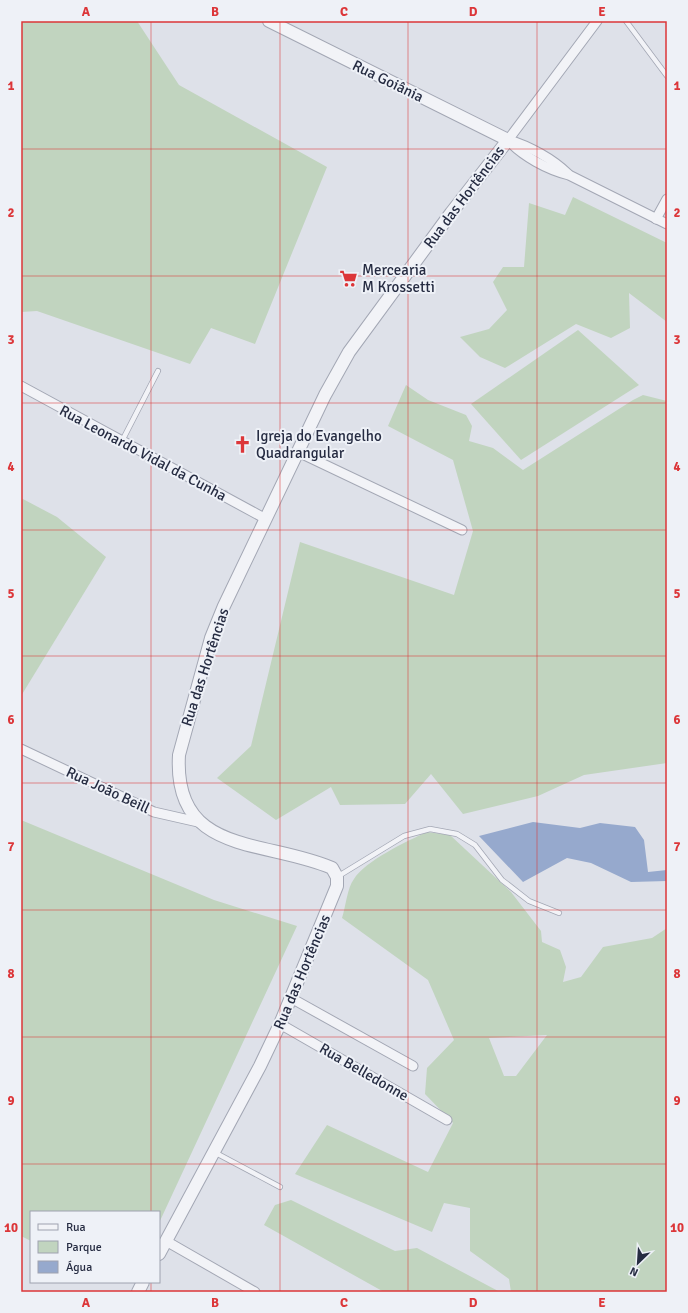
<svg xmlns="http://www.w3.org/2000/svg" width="688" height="1313" font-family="Signika,sans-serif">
<rect width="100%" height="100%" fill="#dee1e9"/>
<g fill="#c1d4bf" fill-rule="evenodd">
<path d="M21,21h116l42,64 148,82 -72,177 -44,-16 -21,36 -153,-53 -16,1z"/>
<path d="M573,197l94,46v79l-38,-29 1,35 -19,10 -35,-14 -71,44 -25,-11 -20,-20 29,-8 18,-19 -14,-28 10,-15h21l5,-64 36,12z"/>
<path d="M578,330l61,55 -118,75 -50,-56z"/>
<path d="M406,385l22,15 38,15 6,11 -3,15 24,7 30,22 110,-70 10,-5 24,6v362l-83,12 -46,21 -75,18 -32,-40 -26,30 -65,1 -9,-18 -55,33 -59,-42 34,-32 49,-204 154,53 19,-64 -20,-71 -65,-34z"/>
<path d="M21,498l36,19 49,40 -85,139z"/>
<path d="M21,820l193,80 83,26 -138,297v-11h-128v29l-10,-5z"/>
<path d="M427,832l23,3 61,57 30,39 1,11 18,8 6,17 -3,15 18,-5 22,-30 49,-9 15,-10v364h-156l-2,-13 -39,-28v-43l-26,-5 -12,29 -137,-58 32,-49 101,47 25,-49 -28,-29 2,-26 27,-28 -26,-60 -86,-62c4,-12 5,-30 12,-39 11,-18 53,-38 73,-47zM547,1035l-31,41h-12l-15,-38z"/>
<path d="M291,1200l104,51 22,-3 83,44h-116l-120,-67 11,-20z"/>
</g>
<path fill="#96a9cd" d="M533,822l47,6 20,-5 35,4 9,13 4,32 19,-2v11l-36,1 -40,-19 -24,-5 -44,24 -44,-46z"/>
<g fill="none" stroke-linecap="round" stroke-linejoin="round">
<defs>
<g id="service">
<path d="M626,21l41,55"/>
<path d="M122,441l36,-70"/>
<path d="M337,877l67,-41 26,-7 27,5 18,11 27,35 27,21 30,12"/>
<path d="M214,1152l66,35"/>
</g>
<g id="minor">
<path d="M508,140c14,16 40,30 61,35l98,49"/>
<path d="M508,140l89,-119"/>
<path d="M509,140c20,6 44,19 59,34"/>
<path d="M656,219l11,-20"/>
<path d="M21,386l245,133"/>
<path d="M298,452l164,78"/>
<path d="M21,749l133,63 44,10"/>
<path d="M291,998l122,68"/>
<path d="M280,1024l167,96"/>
<path d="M166,1241l89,51"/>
</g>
<g id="tertiary">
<path d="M159,1254l101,-188 20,-42 57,-138v-9l-5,-9c-67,-29 -159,-12 -153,-113l32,-117 13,-32 101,-211 24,-43 102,-139 57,-73 -239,-119"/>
<path d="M138,1292l5,-10"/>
</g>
</defs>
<use href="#service" stroke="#a3a7b4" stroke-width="6"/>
<use href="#minor" stroke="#a3a7b4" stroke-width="11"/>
<use href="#tertiary" stroke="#a3a7b4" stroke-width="14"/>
<use href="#service" stroke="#f2f3f7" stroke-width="4.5"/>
<use href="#minor" stroke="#f2f3f7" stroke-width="9"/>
<use href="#tertiary" stroke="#f2f3f7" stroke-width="12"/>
</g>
<path fill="none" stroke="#dc3639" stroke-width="1" stroke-opacity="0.55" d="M151,21v1191M280,21v1271M408,21v1271M537,21v1271M21,149h646M21,276h646M21,403h646M21,530h646M21,656h646M21,783h646M21,910h646M21,1037h646M21,1164h646M151,1282v10"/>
<defs>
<symbol id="supermarket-bare" viewBox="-9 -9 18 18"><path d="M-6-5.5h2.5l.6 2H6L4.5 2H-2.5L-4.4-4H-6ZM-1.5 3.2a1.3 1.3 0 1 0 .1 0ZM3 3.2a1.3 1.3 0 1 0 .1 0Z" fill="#dc3639" stroke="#eef1f7" stroke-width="2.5" paint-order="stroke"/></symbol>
<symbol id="church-bare" viewBox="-9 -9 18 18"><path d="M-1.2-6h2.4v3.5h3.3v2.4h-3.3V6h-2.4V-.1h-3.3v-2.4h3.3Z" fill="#dc3639" stroke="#eef1f7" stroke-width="2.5" paint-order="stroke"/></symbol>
</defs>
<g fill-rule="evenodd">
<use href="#supermarket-bare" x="336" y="266" width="25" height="25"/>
<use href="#church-bare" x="230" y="432" width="25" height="25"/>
</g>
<g text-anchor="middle" stroke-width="4" stroke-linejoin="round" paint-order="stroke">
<g font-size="15" fill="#262c42" stroke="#eef1f7">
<text transform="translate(388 81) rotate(26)" y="5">Rua Goiânia</text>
<text transform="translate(464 197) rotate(-53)" y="5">Rua das Hortências</text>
<text transform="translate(143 453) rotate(28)" y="5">Rua Leonardo Vidal da Cunha</text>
<text transform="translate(205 667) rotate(-72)" y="5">Rua das Hortências</text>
<text transform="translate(108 790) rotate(25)" y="5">Rua João Beill</text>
<text transform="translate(302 972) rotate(-67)" y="5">Rua das Hortências</text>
<text transform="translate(364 1072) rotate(30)" y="5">Rua Belledonne</text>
</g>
<g font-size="15" fill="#262c42" stroke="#eef1f7" text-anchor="start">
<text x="362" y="275">Mercearia<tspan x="362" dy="17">M Krossetti</tspan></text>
<text x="256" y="441">Igreja do Evangelho<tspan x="256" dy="17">Quadrangular</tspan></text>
</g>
</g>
<rect width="688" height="1313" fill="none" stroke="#eef1f7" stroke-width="44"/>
<rect x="30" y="1211" width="130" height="72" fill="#eef1f7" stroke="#9ea2af"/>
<rect x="38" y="1224" width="20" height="6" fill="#f2f3f7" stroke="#9ea2af"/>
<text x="66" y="1231" font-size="12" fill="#262c42">Rua</text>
<rect x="38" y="1241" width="20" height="12" fill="#c1d4bf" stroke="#9ea2af"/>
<text x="66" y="1251" font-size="12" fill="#262c42">Parque</text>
<rect x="38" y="1261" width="20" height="12" fill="#96a9cd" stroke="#9ea2af"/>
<text x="66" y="1271" font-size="12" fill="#262c42">Água</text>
<g transform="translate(638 1263) rotate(205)" stroke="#eef1f7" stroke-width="3" paint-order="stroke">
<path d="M0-3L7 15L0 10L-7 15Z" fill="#262c42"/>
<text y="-6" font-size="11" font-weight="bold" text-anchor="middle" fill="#262c42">N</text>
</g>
<rect x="22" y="22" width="644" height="1269" fill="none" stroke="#dc3639" stroke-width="1.5"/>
<g font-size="13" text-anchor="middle" font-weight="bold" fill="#dc3639">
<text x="86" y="16">A</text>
<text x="215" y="16">B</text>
<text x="344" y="16">C</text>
<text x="473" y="16">D</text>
<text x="602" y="16">E</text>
<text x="11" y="90">1</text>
<text x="677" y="90">1</text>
<text x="11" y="217">2</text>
<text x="677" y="217">2</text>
<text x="11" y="344">3</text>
<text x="677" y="344">3</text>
<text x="11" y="471">4</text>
<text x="677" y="471">4</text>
<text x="11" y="598">5</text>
<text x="677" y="598">5</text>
<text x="11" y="724">6</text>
<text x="677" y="724">6</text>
<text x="11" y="851">7</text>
<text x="677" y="851">7</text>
<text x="11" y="978">8</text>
<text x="677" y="978">8</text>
<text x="11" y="1105">9</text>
<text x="677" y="1105">9</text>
<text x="11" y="1232">10</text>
<text x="677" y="1232">10</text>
<text x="86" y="1307">A</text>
<text x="215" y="1307">B</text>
<text x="344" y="1307">C</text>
<text x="473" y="1307">D</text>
<text x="602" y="1307">E</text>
</g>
</svg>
